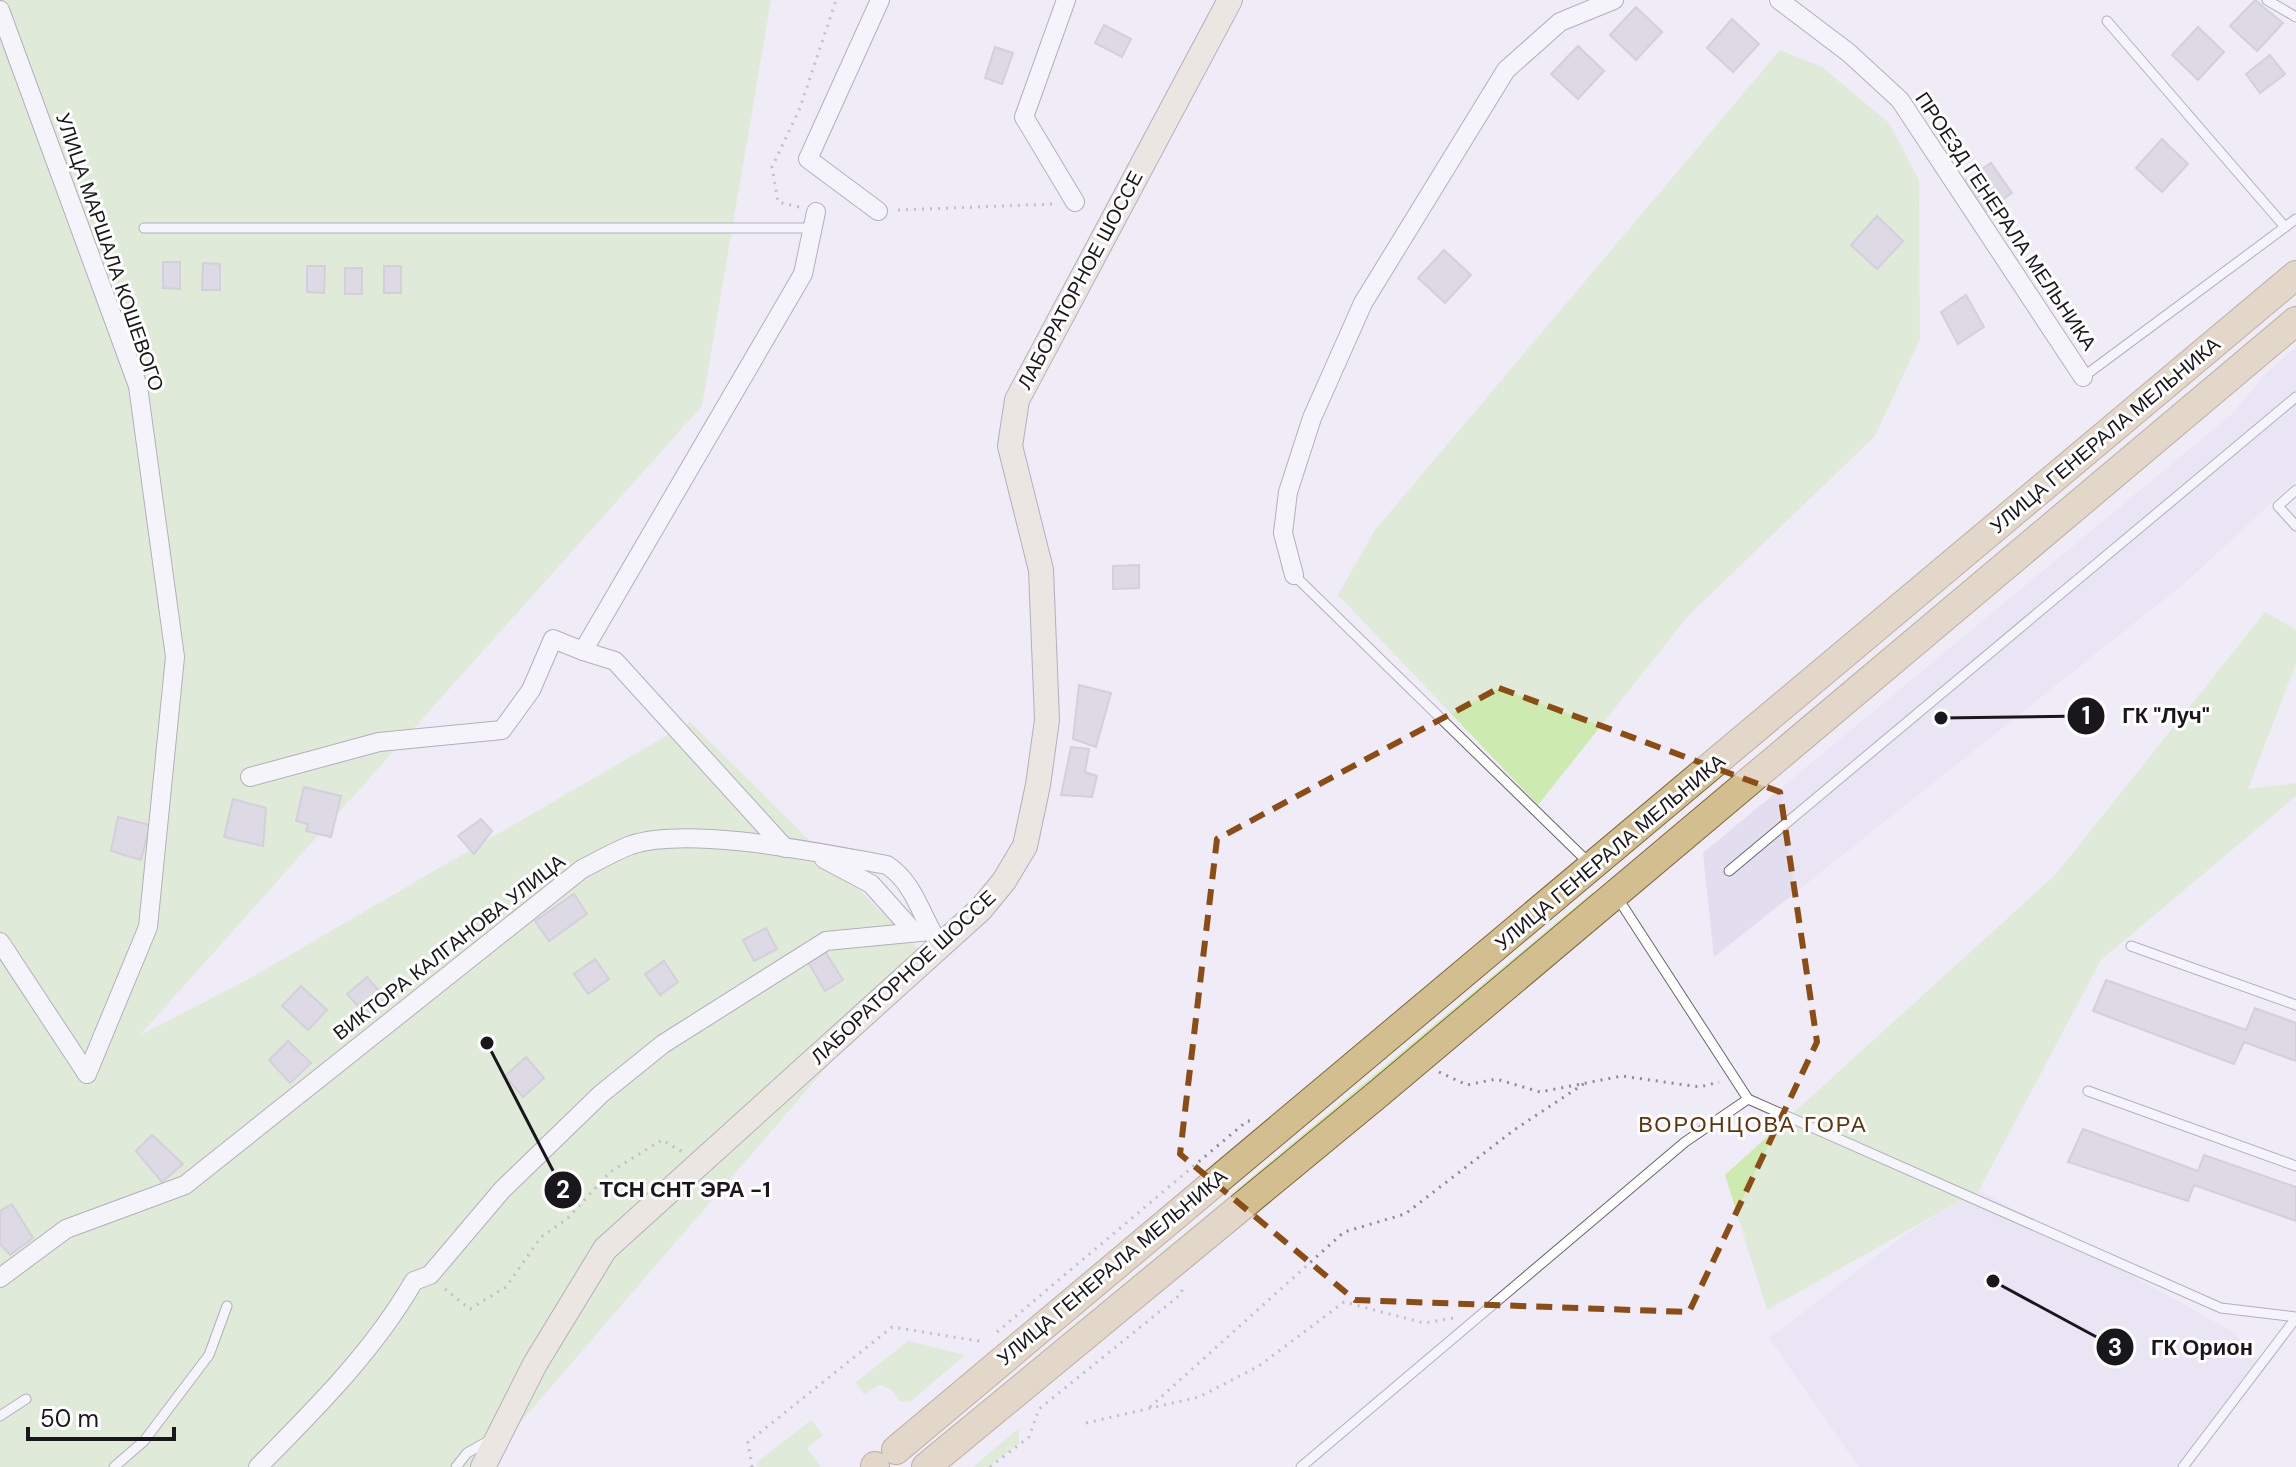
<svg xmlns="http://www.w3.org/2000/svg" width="2296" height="1467" font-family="'DM Sans',sans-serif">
<rect width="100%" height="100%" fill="#efebf7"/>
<g fill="#e3ddf0">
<path d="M2296,347v133l-110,102 -472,375 -11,-104 529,-439 36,-43z"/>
<path d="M1979,1190l254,142 24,28 -80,107h-318l-90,-129 141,-107z"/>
</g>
<g fill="#cdebb1">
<path d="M0,0h771l-69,406 -563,630 115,-60 436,-254 234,232 -442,513h-482z"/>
<path d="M1780,50l42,17 67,56 30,57 1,159 -45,97 -186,179 -151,190 -200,-210 37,-65z"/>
<path d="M2265,612l31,18v33l-48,126 48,-6v13l-195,164 -122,230 -212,120 -42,-135 331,-301z"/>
<path d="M1593,892l7,7 -659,538z"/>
<path d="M908,1341l57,14 -55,47 -10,-1 -10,-12 -11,-4 -15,10 -8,-13z"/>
<path d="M811,1420l12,15 -16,13 14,19h-64l-1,-4z"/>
<path d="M1019,1428v15l-30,24h-16z"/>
</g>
<g fill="#c7c3cf" stroke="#b1adb8" stroke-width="2">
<path d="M2255,0l28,23 -26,28 -27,-25z"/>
<path d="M1636,7l26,25 -26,28 -26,-25z"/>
<path d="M1732,19l27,25 -26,28 -26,-24z"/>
<path d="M1104,25l27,14 -9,18 -27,-14z"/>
<path d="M2198,27l26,25 -26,28 -26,-25z"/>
<path d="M1578,46l26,25 -26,28 -27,-25z"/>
<path d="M995,47l18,6 -11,31 -17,-6z"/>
<path d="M2270,55l15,19 -25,19 -14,-19z"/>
<path d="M2162,139l26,25 -26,28 -26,-24z"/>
<path d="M1991,163l21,30 -28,20 -21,-31z"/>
<path d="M1877,216l26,25 -26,28 -26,-24z"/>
<path d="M1444,250l27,25 -26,28 -27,-25z"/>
<path d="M163,262h17v27l-17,-1z"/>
<path d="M203,263l17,1v26h-18z"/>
<path d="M307,266h18l-1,27 -17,-1z"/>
<rect x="384" y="266" width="17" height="27"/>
<rect x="345" y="268" width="17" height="26"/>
<path d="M1966,295l18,32 -26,17 -17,-32z"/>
<path d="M1139,565v23l-26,1v-23z"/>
<path d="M1079,685l32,8 -15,54 -23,-8z"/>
<path d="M1071,747l18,2 -4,23 12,4 -5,21 -31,-2z"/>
<path d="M304,787l37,9 -10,41 -25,-6 2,-7 -12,-3z"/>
<path d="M233,799l33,9 -3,38 -39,-9z"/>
<path d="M118,817l32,8 -9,35 -30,-9z"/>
<path d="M481,819l11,12 -18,23 -16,-18z"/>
<path d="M574,894l13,20 -38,27 -14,-20z"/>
<path d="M766,928l11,21 -23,12 -11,-21z"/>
<path d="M825,951l18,29 -18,11 -17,-29z"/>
<path d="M595,959l14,20 -21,15 -14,-20z"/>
<path d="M664,961l14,21 -18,13 -15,-21z"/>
<path d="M367,977l18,21 -19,17 -19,-21z"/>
<path d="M2106,980l140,50 9,-22 41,15v38l-52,-19 -10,22 -141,-53z"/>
<path d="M301,986l26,24 -19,20 -26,-24z"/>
<path d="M288,1041l23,22 -21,20 -21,-23z"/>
<path d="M526,1057l18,21 -21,19 -18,-21z"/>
<path d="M2083,1129l115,42 6,-16 92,32v34l-102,-36 -6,16 -120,-39z"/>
<path d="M152,1135l31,29 -21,18 -26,-31z"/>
<path d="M12,1204l21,34 -23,17 -10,-11v-33z"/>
</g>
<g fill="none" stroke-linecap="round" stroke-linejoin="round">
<defs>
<g id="lane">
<path d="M2267,0l29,17"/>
<path d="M2107,21l178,206"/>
<path d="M144,228h669"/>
<path d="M2083,377l213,-158"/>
<path d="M2296,490l-18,16 18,20"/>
<path d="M1294,575l295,288"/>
<path d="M1729,871l567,-474"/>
<path d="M1617,897l131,202 473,209 75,9"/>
<path d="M2131,946l165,59"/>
<path d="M2088,1091l208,75"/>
<path d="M0,1416l26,-17"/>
<path d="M114,1467l30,-26 65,-86 18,-49"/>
<path d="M456,1467l11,-14 23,-13"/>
<path d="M1301,1467l384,-325 63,-43"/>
<path d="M2183,1467l113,-149"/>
</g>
<g id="street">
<path d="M1066,0l-42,117 51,85"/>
<path d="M1779,0l70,53 51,47 183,277"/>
<path d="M0,10l138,376 37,271 -27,270 -61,147"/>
<path d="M878,211l-70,-52 72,-159"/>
<path d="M1294,575l-11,-42 5,-41 24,-74 51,-115 143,-233 54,-48 54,-22"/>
<path d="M250,777l129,-35 123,-12 29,-40 22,-51 30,12"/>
<path d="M785,848l-170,-187 -32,-10 220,-377 13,-62"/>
<path d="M824,859l47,25 43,48"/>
<path d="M0,942l87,132"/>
<path d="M0,1278l66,-49 119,-44 397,-316c16,-8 33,-18 49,-24 60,-20 193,9 256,20 29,19 34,53 53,80"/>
<path d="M258,1467c57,-58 115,-115 156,-186l16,-6 72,-85 99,-96 62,-50 163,-103 104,-10"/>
</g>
<path id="secondary" d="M483,1467l52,-103 70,-115 376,-340 23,-28 21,-35 13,-61 9,-65 -6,-150 -31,-124 7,-46 213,-400"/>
<g id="primary">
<path d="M896,1450l1400,-1175"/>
<path d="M875,1467v-1"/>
<path d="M926,1467l452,-373 918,-773"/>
</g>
</defs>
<use href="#lane" stroke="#6a6671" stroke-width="11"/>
<use href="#street" stroke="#6a6671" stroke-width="20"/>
<use href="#secondary" stroke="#6a6671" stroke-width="26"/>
<use href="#primary" stroke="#7f6836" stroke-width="30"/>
<g stroke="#8d8992" stroke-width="3" stroke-dasharray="2 6" stroke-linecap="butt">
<path d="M799,207l-21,-5 -6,-35 28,-59 36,-108"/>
<path d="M898,210l156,-6"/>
<path d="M1439,1072l28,13 29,-6 44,13 82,-16 78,11 19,-5"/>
<path d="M445,1289l25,20 36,-22 35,-50 26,-18 43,-47 52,-32 21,12"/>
<path d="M997,1332l250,-211h5"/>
<path d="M1150,1407l194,-175 61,-18 109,-84 71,-47"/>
<path d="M1086,1423l113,-26 60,-31 85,-64 80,21 30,-5"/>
<path d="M752,1467l-4,-25 144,-115 93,15"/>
<path d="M990,1467l39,-30 10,-28 141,-114 3,-7"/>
</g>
<use href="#lane" stroke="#fff" stroke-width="9"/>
<use href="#street" stroke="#fff" stroke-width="18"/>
<use href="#secondary" stroke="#e9dfc7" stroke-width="24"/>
<use href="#primary" stroke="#d3be8f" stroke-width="28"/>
</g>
<path d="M0 0H2296V1467H0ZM1499,688l281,104 37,250 -128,270 -334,-12 -175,-146 37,-315z" fill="#efebf7" fill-opacity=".55" fill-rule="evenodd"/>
<path fill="none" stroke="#8c4d14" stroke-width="6" stroke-dasharray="16 10" stroke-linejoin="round" d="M1499,688l281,104 37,250 -128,270 -334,-12 -175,-146 37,-315z"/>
<g text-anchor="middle" stroke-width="6" stroke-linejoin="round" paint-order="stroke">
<g font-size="20" fill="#19171b" stroke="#fff">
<text transform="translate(2006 221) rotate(56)" y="7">ПРОЕЗД ГЕНЕРАЛА МЕЛЬНИКА</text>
<text transform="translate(110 252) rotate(71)" y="7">УЛИЦА МАРШАЛА КОШЕВОГО</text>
<text transform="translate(1080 280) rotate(-62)" y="7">ЛАБОРАТОРНОЕ ШОССЕ</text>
<text transform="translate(2105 435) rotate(-40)" y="7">УЛИЦА ГЕНЕРАЛА МЕЛЬНИКА</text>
<text transform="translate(1610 852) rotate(-40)" y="7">УЛИЦА ГЕНЕРАЛА МЕЛЬНИКА</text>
<text transform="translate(449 947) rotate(-38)" y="7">ВИКТОРА КАЛГАНОВА УЛИЦА</text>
<text transform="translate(903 977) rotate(-43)" y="7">ЛАБОРАТОРНОЕ ШОССЕ</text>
<text transform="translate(1112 1267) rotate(-40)" y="7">УЛИЦА ГЕНЕРАЛА МЕЛЬНИКА</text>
</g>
<g font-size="22" letter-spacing="2" fill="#5e330c" stroke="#fff">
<text x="1753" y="1132">ВОРОНЦОВА ГОРА</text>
</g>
</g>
<path fill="none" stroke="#19171b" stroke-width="3" d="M1941 718L2086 716M487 1043L563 1190M1993 1281L2115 1347"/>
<g fill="#19171b" stroke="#fff" stroke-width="3">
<circle cx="1941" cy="718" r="8"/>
<circle cx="487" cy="1043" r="8"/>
<circle cx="1993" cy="1281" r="8"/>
<circle cx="2086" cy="716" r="20"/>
<circle cx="563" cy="1190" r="20"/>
<circle cx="2115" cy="1347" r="20"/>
</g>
<g font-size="24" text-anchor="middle" font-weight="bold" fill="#fff">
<text x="2086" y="724">1</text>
<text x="563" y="1198">2</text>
<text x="2115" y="1356">3</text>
</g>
<g font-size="22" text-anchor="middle" font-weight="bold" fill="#19171b" stroke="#fff" stroke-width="6" stroke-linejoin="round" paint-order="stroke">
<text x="2166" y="723">ГК "Луч"</text>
<text x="685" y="1197">ТСН СНТ ЭРА -1</text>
<text x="2202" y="1355">ГК Орион</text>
</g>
<path d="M28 1427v12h146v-12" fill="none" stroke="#19171b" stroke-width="4"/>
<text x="40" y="1427" font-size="24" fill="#19171b" stroke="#ffffff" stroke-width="6" paint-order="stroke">50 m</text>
</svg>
